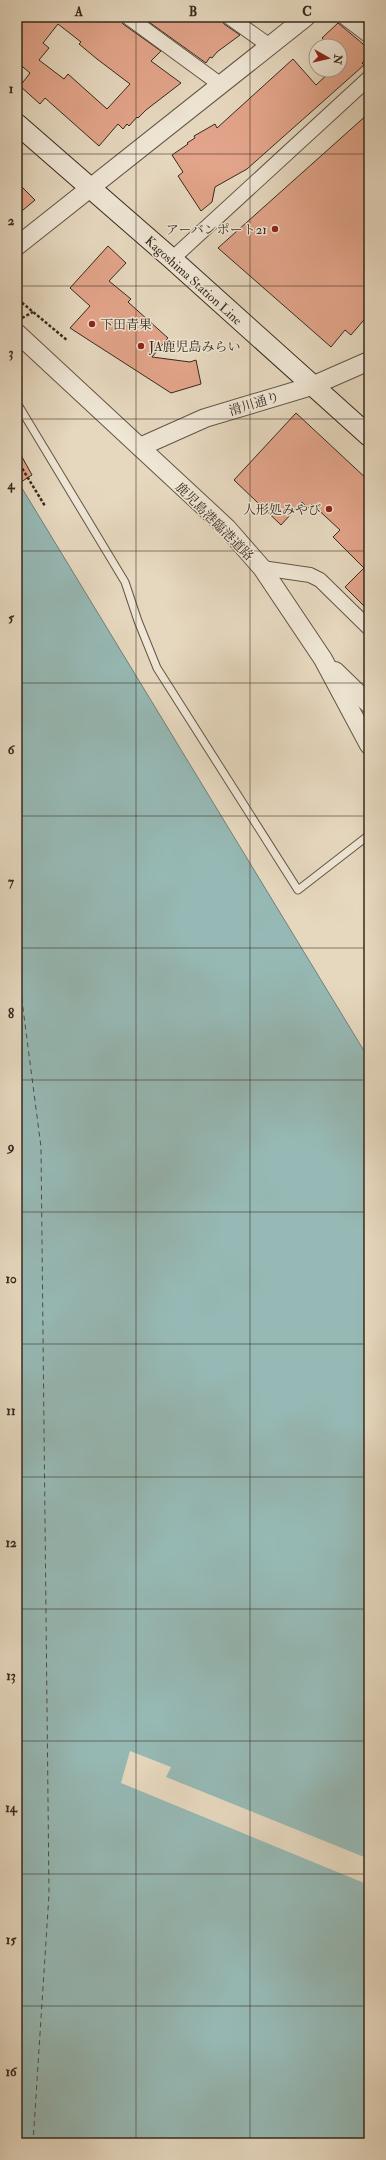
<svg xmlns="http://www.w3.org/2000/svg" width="386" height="2160" font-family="'IM FELL Double Pica','Noto Serif JP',serif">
<rect width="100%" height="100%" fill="#e6d8bf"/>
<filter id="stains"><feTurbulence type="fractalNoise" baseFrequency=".005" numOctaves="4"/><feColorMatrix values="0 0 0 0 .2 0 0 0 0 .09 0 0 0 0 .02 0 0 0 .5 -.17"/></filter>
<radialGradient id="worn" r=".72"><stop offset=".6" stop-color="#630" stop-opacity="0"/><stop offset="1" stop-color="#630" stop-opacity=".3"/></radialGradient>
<path fill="#96b9b5" stroke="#708078" d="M17,480l352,579v1084h-352z"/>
<path fill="#e6d8bf" d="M130,1751l41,16 -5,10 203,82v26l-248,-102z"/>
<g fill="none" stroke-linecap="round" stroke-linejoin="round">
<path stroke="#4f4e43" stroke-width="1" stroke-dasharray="5 4" stroke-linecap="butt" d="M17,962l24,185 8,747 -16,249"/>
</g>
<g fill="#e2a48a" stroke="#372a1d" fill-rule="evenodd">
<path d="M17,17h103l3,7 38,27 -10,10 30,22 -35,27 -8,8 -1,-1 -8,9 -2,-2 -4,5 -5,-5 -19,22 -54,-48 -5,6 -20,-18 10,-13 -13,-11zM58,24l23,18 -2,2 18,15 33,25 -23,25 -39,-35 -4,5 -25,-19 10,-12 -6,-5z"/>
<path d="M142,17h79l3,7 16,11 -23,17 -5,6 -2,-1 -4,6z"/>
<path d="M338,23l31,26v8l-7,6 2,2 -117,104 -32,18 -3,15 -11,9 -23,-35 5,-4 -11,-17 16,-11 -1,-1 8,-5 -1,-2 21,-12 2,4 76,-69 23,26 16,-15h8v-24h-10l-8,-8z"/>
<path d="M369,113v201l-18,21 -6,-5 -14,17 -113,-99z"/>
<path d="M17,182l18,18 -18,15z"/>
<path d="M108,246l18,17 -17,18 22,18 -3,3 40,36 -16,19 38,5 6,-2 5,24 -30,9 -101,-65 20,-22 -20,-18z"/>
<path d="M296,413l73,68v130l-24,-24 19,-19 -31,-31 7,-7 -28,-26 -4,4 -6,-6 -21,23 -47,-45z"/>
<path d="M17,448l15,27 -11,7 -4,-8z"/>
</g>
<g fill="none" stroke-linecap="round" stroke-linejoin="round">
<defs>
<path id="service" d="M17,403l108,179 13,39 19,47 141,222 71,-55"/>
<g id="minor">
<path d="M128,17l93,68"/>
<path d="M229,17l41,29"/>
<path d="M344,17l25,19"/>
<path d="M172,259l197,-181"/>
<path d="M262,568l48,7 10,5 49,48"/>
</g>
<g id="tertiary">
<path d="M17,246l289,-229"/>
<path d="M17,333l210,195 35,40 61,91 46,86"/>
<path d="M140,447l65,-29 107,-32 57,-25"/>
<path d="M335,671l34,33"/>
</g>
<path id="secondary" d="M17,124l155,135 197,177"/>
</defs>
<use href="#service" stroke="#635646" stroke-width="9"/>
<use href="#minor" stroke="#635646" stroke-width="16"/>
<use href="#tertiary" stroke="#635646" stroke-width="20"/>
<use href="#secondary" stroke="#372a1d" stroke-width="22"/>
<g stroke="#372a1d" stroke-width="2.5" stroke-dasharray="3 2" stroke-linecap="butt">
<path d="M17,294l3,7 48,40"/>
<path d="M22,318l11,-6"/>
<path d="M17,460l28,46"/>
</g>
<use href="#service" stroke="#efe6d5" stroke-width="7"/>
<use href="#minor" stroke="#efe6d5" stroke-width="14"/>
<use href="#tertiary" stroke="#efe6d5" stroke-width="18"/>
<use href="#secondary" stroke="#efe6d5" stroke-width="20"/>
</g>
<path fill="none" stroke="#372a1d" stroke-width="1" stroke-opacity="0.55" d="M136,17v2126M250,17v2126M17,154h352M17,286h352M17,419h352M17,551h352M17,683h352M17,816h352M17,948h352M17,1080h352M17,1212h352M17,1344h352M17,1477h352M17,1609h352M17,1741h352M17,1874h352M17,2006h352"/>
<g fill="#8f2418" stroke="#efe6d5" stroke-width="1.5">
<circle cx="275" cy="229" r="4"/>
<circle cx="92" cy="324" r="4"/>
<circle cx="141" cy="346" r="4"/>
<circle cx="329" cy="509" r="4"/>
</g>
<g text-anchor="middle" stroke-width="3" stroke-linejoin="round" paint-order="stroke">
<g font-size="13" fill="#372a1d" stroke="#efe6d5" text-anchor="end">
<text x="267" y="234">アーバンポート21</text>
<text x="100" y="329" text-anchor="start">下田青果</text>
<text x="149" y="351" text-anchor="start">JA鹿児島みらい</text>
<text x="321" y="514">人形処みやび</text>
</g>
<g font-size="13" fill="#372a1d" stroke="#efe6d5">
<text transform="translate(194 280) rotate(42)" y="5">Kagoshima Station Line</text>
<text transform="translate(254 403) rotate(-17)" y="5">滑川通り</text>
<text transform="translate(215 521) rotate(45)" y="5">鹿児島港臨港道路</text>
</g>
</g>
<rect width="386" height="2160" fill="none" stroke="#e6d8bf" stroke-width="44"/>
<g transform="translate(328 58) rotate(98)"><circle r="19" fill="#efe6d5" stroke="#a59b8b"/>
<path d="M0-3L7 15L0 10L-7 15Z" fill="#8f2418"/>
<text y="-6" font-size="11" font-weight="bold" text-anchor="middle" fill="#372a1d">N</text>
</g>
<rect x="22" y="22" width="342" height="2116" fill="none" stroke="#372a1d" stroke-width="1.5"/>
<g font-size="13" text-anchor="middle" font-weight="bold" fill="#372a1d">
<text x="79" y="16">A</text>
<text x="193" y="16">B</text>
<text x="307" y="16">C</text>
<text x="11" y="93">1</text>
<text x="11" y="225">2</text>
<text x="11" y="357">3</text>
<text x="11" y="489">4</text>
<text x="11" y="622">5</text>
<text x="11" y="754">6</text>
<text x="11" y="886">7</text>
<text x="11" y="1018">8</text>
<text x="11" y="1151">9</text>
<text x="11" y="1283">10</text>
<text x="11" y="1415">11</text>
<text x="11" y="1547">12</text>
<text x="11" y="1680">13</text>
<text x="11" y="1812">14</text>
<text x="11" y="1944">15</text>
<text x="11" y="2076">16</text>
</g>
<rect width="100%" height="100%" filter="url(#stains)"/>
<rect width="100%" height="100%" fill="url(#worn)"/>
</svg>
